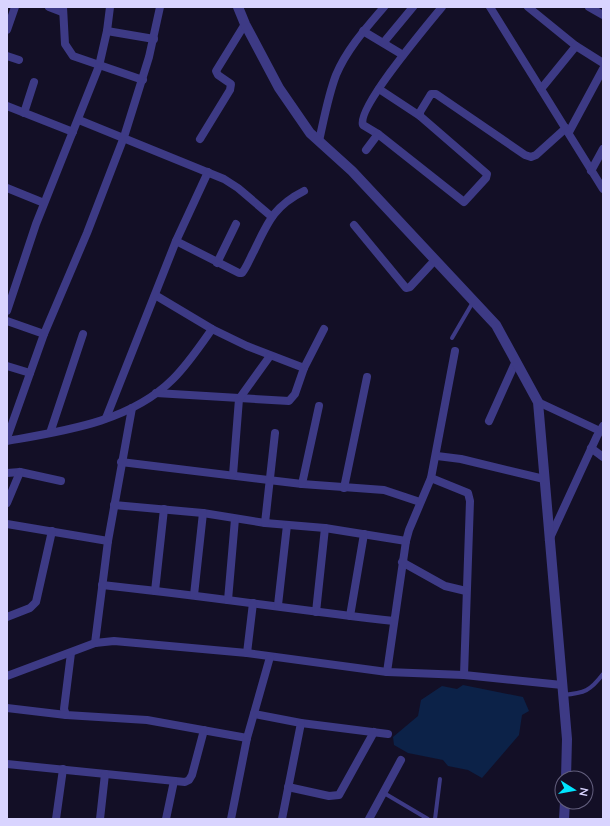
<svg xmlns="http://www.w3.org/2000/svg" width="610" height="826" font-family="Lato,sans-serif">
<rect width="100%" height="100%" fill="#130f26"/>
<path fill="#0c2248" d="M463,685l60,12 6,14 -7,4 -3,20 -37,43 -14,-8 -20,-4 -5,-6 -35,-7 -14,-8 -1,-8 25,-21 3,-16 21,-14 15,3z"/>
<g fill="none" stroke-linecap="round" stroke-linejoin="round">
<g stroke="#3d3a85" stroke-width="4">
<path d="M452,338l21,-36"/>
<path d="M563,695c22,-2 27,-4 40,-21"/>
<path d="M384,793l44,26"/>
<path d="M435,819l5,-40"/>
</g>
<g stroke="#3d3a85" stroke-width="8">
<path d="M49,7l13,5"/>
<path d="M63,7l2,37 8,12 70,24"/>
<path d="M442,7c-13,16 -86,102 -79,118l15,9 86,68 22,-24 1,-4 -67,-58v-4l11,-18h5l89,61 6,2 5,-2 30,-27"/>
<path d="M490,7l113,182"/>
<path d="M528,7l48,39 27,17"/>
<path d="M589,7l14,8"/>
<path d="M7,30l8,-23"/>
<path d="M107,31l47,8"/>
<path d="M363,31l40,24"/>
<path d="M384,42l29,-35"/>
<path d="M7,56l12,4"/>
<path d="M379,89l41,27"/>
<path d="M541,89l35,-43"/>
<path d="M7,106l66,26"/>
<path d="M24,113l10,-31"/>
<path d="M79,120l145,59 14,9 34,29"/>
<path d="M569,132l34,-63"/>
<path d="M200,139l30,-49 1,-6 -13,-9 -2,-4 29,-47"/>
<path d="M319,141c5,-22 9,-45 17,-66 11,-26 30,-47 48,-68"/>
<path d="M366,150l12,-16"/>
<path d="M591,171l12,-22"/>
<path d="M7,188l37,15"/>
<path d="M354,225l52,63 4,-1 25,-27"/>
<path d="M176,241l63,32h3c5,-6 8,-15 12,-22 14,-29 20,-45 50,-60"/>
<path d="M217,263l19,-39"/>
<path d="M155,295l57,34 35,17 57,22"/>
<path d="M7,311l29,-87 63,-158 8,-35 3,-24"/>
<path d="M7,321l37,13"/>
<path d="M7,366l23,7"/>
<path d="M156,393l133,8 6,-7 9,-26 20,-39"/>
<path d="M538,402l62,29"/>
<path d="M106,418l70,-177 32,-69"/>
<path d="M489,421l27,-60"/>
<path d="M50,433l33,-99"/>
<path d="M7,438l37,-104 43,-101 37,-96 25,-80 11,-50"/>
<path d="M7,441c57,-10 123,-19 166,-62 15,-15 27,-33 39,-50"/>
<path d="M591,448l12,9"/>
<path d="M437,456l24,3 83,20"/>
<path d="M121,462l181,22 82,6 36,12"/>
<path d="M7,473l13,-1 41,9"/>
<path d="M233,475l6,-76 31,-43"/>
<path d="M431,478l37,15 2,8 -6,174"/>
<path d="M302,484l17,-78"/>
<path d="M344,488l23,-111"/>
<path d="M7,503l13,-31"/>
<path d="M114,505l89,8 62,10 60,5 81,13"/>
<path d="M265,523l10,-90"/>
<path d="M7,524l101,17"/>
<path d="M549,540l48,-104 6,-10"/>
<path d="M402,562l43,24 21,5"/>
<path d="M102,585c97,10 194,25 292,36"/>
<path d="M155,591l9,-82"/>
<path d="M194,595l9,-82"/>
<path d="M228,600l7,-81"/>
<path d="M278,605l9,-80"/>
<path d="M316,612l9,-84"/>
<path d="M350,616l14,-82"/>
<path d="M7,617l23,-9 6,-6 16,-71"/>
<path d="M95,643l13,-102 24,-133"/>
<path d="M71,653l-7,56 2,6 81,5 100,18"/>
<path d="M247,653l6,-50"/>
<path d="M387,672l19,-131 3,-11 22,-52 24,-127"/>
<path d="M7,676l88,-33 19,-2 133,12 140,19 77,3 98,10"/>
<path d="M7,708l59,7"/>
<path d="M254,714l47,9 87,11"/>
<path d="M7,764l178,18 4,-2 3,-5 12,-45"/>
<path d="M288,787l41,9 10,-1 35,-63"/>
<path d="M56,819l7,-50"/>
<path d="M100,819l5,-45"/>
<path d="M166,819l8,-38"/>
<path d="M231,819l16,-81 23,-81"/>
<path d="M282,819l19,-96"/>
<path d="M369,819l32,-59"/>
</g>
<g stroke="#3d3a85" stroke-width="10">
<path d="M238,7l7,17 34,64 31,45 42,38 144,154 42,77 29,337 -1,39"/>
<path d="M564,819l1,-17"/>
</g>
</g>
<rect width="610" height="826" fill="none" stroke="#d9d4ff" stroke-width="16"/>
<g transform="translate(574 790) rotate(101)"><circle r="19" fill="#130f26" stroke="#625e7d"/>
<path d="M0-3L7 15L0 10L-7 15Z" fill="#00e5ff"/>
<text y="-6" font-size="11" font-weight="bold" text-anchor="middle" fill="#d9d4ff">N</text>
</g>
</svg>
